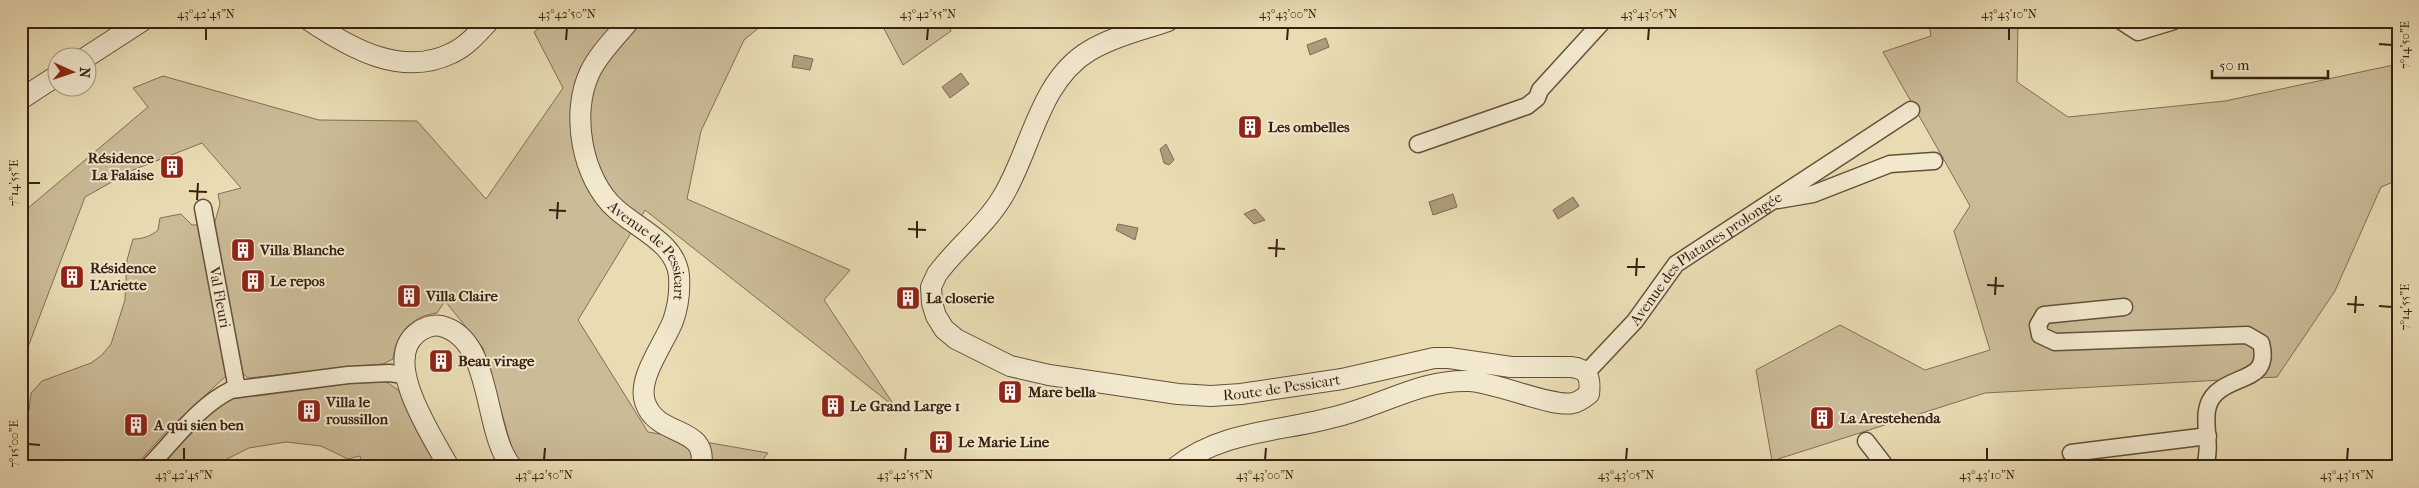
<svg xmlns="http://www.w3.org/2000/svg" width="2419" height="488" font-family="'IM FELL French Canon',serif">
<rect width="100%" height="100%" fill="#e9dcb3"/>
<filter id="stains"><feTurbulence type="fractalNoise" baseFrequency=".004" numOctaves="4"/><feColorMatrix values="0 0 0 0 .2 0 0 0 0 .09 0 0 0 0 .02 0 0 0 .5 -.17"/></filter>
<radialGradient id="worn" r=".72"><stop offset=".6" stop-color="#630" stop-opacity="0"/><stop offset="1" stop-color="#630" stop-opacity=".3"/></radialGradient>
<g fill="#cbbc98" stroke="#826e55">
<path d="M548,21h219l-23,19 -43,91 -14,68 163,71 -26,30 72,108 -251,-198 -67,110 70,112 120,21 -11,14h-231l-11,-8 -32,-111 -38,-47 -8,12c-26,3 -41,21 -44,46l-10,5 -135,14 -8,-7 -26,-146 6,-21 -2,-10 23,-6 -39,-45 -69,27 -48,27 -60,158 -4,2v-143l127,-107 -15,-19 30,-12 156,44 98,1 69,78 77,-111 -29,-56z"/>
<path d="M880,21h69l2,10 -48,34z"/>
<path d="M1928,21h90l-1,61 51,35 157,-16 173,-37v116l-17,7 -46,104 -58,86 -292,16 -213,68 -16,-91 84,-45 85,45 65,-20 -36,-119 16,-25 -87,-154 48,-16z"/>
<path d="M181,214l11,11h7l28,150 -59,55 -34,37h-113v-47l8,-10 2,-17 11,-12 49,-18 11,-8 9,-11 14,-44 2,-40 6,-21c10,0 18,-3 25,-9l2,-12z"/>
<path d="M362,381h23l16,11 38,75h-71l-1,-4 -5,1 -2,-8 -12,3 -27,-13 -35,-4 -37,6 -38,19h-52l62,-65 19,-7z"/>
</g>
<g fill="#ad9c7c" stroke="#7f6b52">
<path d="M1326,38l3,9 -19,8 -3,-10z"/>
<path d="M794,55l19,4 -3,11 -18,-3z"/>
<path d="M961,73l8,11 -19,14 -8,-11z"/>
<path d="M1166,144l8,16 -5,5 -5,-2 -4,-14z"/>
<path d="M1453,194l4,13 -24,8 -4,-13z"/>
<path d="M1573,197l6,9 -21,13 -5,-9z"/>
<path d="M1255,209l10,11 -11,4 -10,-10z"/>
<path d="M1118,224l20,4 -3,12 -19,-10z"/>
</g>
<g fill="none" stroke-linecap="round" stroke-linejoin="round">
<defs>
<g id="minor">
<path d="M2121,21l17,11 36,-11"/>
<path d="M1418,144l109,-38 10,-8 3,-8 63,-69"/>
<path d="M1778,200l35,-6 77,-30 44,-3"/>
<path id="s1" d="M203,208l34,181"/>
<path d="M2124,307l-80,8 -6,10 2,10 15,7 192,-7 14,8c10,38 -25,31 -45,50 -20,19 -1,50 -12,74"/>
<path id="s2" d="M1587,372l48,-51 41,-57 235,-154"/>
<path d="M1866,441l20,26"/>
<path d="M2071,453l137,-17"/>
<path d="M148,467c26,-26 50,-61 83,-77l117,-15 41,-2 15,2"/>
</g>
<g id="tertiary">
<path d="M310,21c40,27 92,57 142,32 15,-7 26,-20 37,-32"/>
<path id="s3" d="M629,21c-13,16 -30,32 -39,51 -20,41 -8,107 26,137 22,20 60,34 63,67 1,15 -1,31 -6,45 -9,23 -36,57 -28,81 12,37 64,22 56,65"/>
<path id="s4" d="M1168,21c-26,9 -56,16 -79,30 -50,30 -58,99 -86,145 -17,29 -46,51 -66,78l-6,13 1,16 4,13 8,13 12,10 54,27 39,9 129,19 33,2 30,-2 101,-15 92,-21h15l62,9h60c17,2 20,10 18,27 -5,4 -10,8 -16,9 -20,5 -77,-21 -104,-22 -45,-1 -75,18 -117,31 -59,20 -126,15 -176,55"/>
<path d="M85,58l57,-37"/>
<path d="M21,99l37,-24"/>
<path d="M449,467c-17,-31 -68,-106 -32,-134 6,-5 16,-9 24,-7 53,13 41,106 71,141"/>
</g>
</defs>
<use href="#minor" stroke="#65503a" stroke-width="19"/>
<use href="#tertiary" stroke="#65503a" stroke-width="22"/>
<use href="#minor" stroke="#f1e8ce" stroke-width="16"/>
<use href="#tertiary" stroke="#f1e8ce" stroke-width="20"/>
</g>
<path fill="none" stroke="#392112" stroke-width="2" d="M206,40v-12M566,40l1,-12M927,40l1,-12M1287,40l1,-12M1648,40l1,-12M2009,40v-12M2379,44l13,1M28,183h12M189,191l18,1M197,200l1,-17M549,210l17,1M557,219l1,-17M908,229l18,1M917,238v-17M1268,248l17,1M1276,257l1,-18M1627,267h18M1636,276l1,-18M1987,285l17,1M1995,295l1,-18M2347,304l17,1M2379,306l13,1M2355,313l1,-17M28,444l12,1M184,460v-12M544,460l1,-12M905,460l1,-12M1265,460l1,-12M1626,460l1,-12M1987,460v-12M2347,460l1,-12"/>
<defs>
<symbol id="building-square" viewBox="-11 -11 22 22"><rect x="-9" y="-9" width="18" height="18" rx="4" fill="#8f2418" stroke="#f1e8ce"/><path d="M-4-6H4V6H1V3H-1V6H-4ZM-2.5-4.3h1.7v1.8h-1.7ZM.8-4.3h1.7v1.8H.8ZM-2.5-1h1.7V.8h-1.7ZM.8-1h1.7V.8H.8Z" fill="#fff"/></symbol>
</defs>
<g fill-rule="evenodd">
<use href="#building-square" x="1236" y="113" width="28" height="28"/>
<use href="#building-square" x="158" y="153" width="28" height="28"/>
<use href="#building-square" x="229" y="236" width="28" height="28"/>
<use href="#building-square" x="58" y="263" width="28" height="28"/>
<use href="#building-square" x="239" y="267" width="28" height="28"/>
<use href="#building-square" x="395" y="282" width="28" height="28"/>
<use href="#building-square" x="894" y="284" width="28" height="28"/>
<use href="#building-square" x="427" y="347" width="28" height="28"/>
<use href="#building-square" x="996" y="378" width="28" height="28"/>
<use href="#building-square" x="819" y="392" width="28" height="28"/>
<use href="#building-square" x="295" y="397" width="28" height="28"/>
<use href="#building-square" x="1808" y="404" width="28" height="28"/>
<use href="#building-square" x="122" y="411" width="28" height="28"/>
<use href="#building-square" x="927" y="428" width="28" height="28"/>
</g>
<g text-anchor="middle" stroke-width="4" stroke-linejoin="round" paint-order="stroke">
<g font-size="15" font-weight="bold" fill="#392112" stroke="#f1e8ce" text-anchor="start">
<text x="1268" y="132">Les ombelles</text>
<text x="154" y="163" text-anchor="end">Résidence<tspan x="154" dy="17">La Falaise</tspan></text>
<text x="260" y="255">Villa Blanche</text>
<text x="90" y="273">Résidence<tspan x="90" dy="17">L'Ariette</tspan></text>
<text x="270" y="286">Le repos</text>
<text x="426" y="301">Villa Claire</text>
<text x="926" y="303">La closerie</text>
<text x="458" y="366">Beau virage</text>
<text x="1028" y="397">Mare bella</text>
<text x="326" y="407">Villa le<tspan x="326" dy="17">roussillon</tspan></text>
<text x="850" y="411">Le Grand Large 1</text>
<text x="1840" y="423">La Arestehenda</text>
<text x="154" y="430">A qui sien ben</text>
<text x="958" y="447">Le Marie Line</text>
</g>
<g font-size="15" fill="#392112" stroke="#f1e8ce">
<text dy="5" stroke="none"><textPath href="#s3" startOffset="268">Avenue de Pessicart</textPath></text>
<text dy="5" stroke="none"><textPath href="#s2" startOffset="166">Avenue des Platanes prolongée</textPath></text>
<text dy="5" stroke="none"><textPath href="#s1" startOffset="91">Val Fleuri</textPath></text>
<text dy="5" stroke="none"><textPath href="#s4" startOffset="768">Route de Pessicart</textPath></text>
</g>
</g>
<rect width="2419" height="488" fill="none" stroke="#e9dcb3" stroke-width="55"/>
<g transform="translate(72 72) rotate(93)"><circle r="24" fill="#f1e8ce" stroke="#a79883"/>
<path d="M0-4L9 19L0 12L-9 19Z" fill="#8f2418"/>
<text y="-8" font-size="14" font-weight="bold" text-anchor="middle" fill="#392112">N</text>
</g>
<path d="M2212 70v8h116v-8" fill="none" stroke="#392112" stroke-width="2.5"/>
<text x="2219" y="70" font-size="15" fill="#392112" stroke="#f1e8ce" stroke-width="4" paint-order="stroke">50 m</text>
<rect x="28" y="28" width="2364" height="432" fill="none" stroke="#392112" stroke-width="2"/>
<g font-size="12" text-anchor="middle" fill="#392112">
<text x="206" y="18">43°42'45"N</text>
<text x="567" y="18">43°42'50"N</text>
<text x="928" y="18">43°42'55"N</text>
<text x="1288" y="18">43°43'00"N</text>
<text x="1649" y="18">43°43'05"N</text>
<text x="2009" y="18">43°43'10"N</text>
<text transform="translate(2405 45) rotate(-90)" y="4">7°14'50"E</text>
<text transform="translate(14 183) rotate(-90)" y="4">7°14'55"E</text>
<text transform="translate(2405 307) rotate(-90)" y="4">7°14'55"E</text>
<text transform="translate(14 444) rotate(-90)" y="4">7°15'00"E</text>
<text x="184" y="479">43°42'45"N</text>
<text x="544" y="479">43°42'50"N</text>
<text x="905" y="479">43°42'55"N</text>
<text x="1265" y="479">43°43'00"N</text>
<text x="1626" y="479">43°43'05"N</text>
<text x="1987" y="479">43°43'10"N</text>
<text x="2347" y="479">43°43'15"N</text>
</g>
<rect width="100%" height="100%" filter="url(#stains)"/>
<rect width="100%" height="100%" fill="url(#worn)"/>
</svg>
